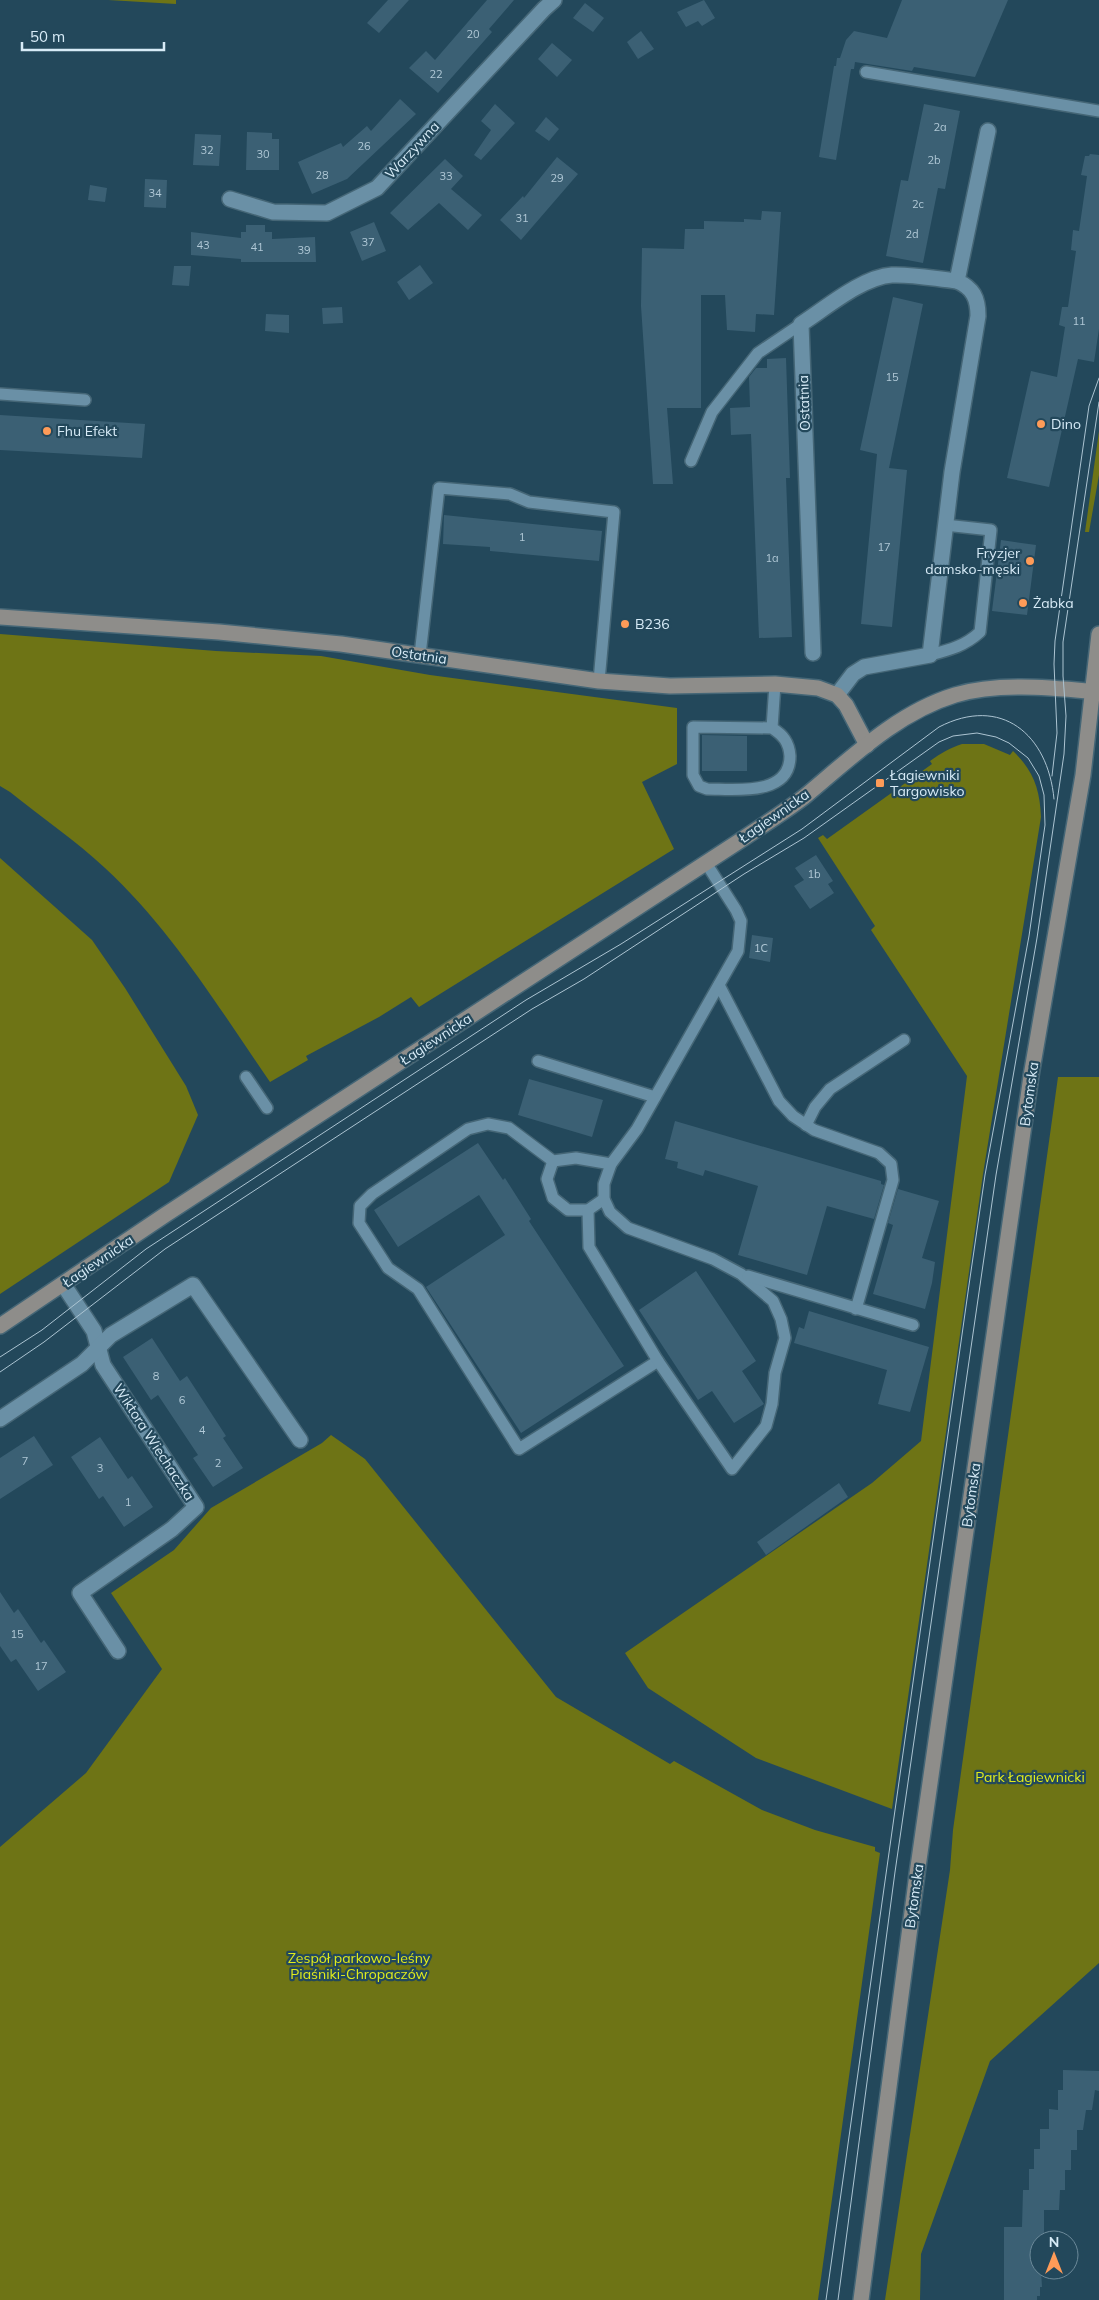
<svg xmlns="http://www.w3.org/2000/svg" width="1099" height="2300" font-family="Mulish,sans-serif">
<rect width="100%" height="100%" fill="#23485b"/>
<g fill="#6e7415">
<path d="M108,0h68v4z"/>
<path d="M1099,431v44l-10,57h-4z"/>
<path d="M0,634l216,17 105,5 109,19 247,33v56l-35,18 32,67 -255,158 -8,-10 -32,20 -73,39 2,4 -38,22c-51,-74 -99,-153 -165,-214 -30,-28 -64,-51 -95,-76l-10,-6z"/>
<path d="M962,744h22l26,11 3,-4c20,19 27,38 28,66l-58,357 -91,635 -136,-51 -108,-70 -23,-35 247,-170 49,-42 46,-365 -96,-146 4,-4 -57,-88 5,-3 4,4 105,-75 -2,-3c11,-8 20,-13 32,-17z"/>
<path d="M0,858l92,82 33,48 61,98 12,29 -29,67 -169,112z"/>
<path d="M1058,1077h41v886l-109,98 -69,193 -1,46h-35l65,-430 3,-40z"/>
<path d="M331,1435l34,24 191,238 114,67 4,-3 88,49 53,20 60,17v4l5,2 -62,447h-818v-453l86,-74 76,-104 -51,-76 63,-43 37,-42 111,-65z"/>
</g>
<g fill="#3b6074">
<path d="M388,0h21l-30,33 -12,-10z"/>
<path d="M487,0h27l-25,29 3,3 -54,61 -29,-25 17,-17 9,9z"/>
<path d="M704,0l11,18 -13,8 -4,-5 -12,6 -9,-15z"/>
<path d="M902,0h106l-33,77 -61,-10 -2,4 -57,-9 -1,7h-3l-15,91 -17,-3 15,-91h2l1,-8h3l6,-18 8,-9 33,7z"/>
<path d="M585,3l19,15 -11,14 -20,-14z"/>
<path d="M641,31l13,18 -16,10 -11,-17z"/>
<path d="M552,43l20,17 -15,17 -19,-18z"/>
<path d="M400,99l16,15 -69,65 -35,15 -14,-32 43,-19 2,4 24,-21 4,5z"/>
<path d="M495,104l20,19 -34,37 -7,-5 17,-25 -10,-9z"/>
<path d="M924,104l36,7 -15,78 -7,-1 -15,75 -37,-7 15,-76 7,1z"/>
<path d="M546,117l13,12 -10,12 -14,-10z"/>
<path d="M247,132l25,1v6h7v31h-33z"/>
<path d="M195,134l26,1 -2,31 -26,-1z"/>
<path d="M1090,154l9,1v174l-5,33 -16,-3 -29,128 -42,-9 24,-107 26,6 8,-50 -6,-2 3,-18h6l8,-56 -5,-1 2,-20 6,1 8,-55 -6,-1 4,-19h4z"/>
<path d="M557,157l21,17 -57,66 -21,-20 23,-24 1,2z"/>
<path d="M445,159l18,17 -12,13 31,26 -14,15 -29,-27 -31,27 -18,-17z"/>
<path d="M145,179l22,1 -1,28 -22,-1z"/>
<path d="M90,185l17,3 -2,14 -17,-2z"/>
<path d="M762,211l19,1 -7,103 -18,-1 -1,18 -28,-2 -2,-35h-24v113h-34l6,76h-20l-12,-178 1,-58 42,1 1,-20h19v-8l40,1v-3l17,1z"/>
<path d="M374,222l12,29 -24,10 -12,-29z"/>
<path d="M246,225h19v7h7v7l43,-2 1,25h-75v-3l-50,-4v-23l50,6v-6h5z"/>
<path d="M420,265l13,18 -24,17 -12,-18z"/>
<path d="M174,266h17l-2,20 -17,-1z"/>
<path d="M893,297l30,7 -34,164 18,2 -15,157 -31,-3 16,-170 -17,-4z"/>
<path d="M342,307l1,16 -20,1 -1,-16z"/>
<path d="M266,314l23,1v18l-24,-2z"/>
<path d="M786,358l4,120h-4l6,159 -33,1 -8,-204 -20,1 -1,-27 20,-1 -1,-30 7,-9h11v-9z"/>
<path d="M0,415l145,9 -3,34 -142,-8z"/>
<path d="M444,515l158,16 -3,30 -109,-10v-4l-47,-3z"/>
<path d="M1001,540l35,5 -9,70 -35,-4z"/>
<path d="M702,735l45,1v35h-45z"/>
<path d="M816,855l17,26 -5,3 6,9 -24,16 -16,-23 10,-6 -9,-12z"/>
<path d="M752,935l21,3 -3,24 -21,-4z"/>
<path d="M529,1079l74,21 -11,37 -74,-22z"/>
<path d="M675,1121l206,60v3l3,1 -10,34 -47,-13 -20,69 -69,-20 20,-69 -53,-16 -2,6 -26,-8 1,-6 -13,-3z"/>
<path d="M478,1143l25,37 2,-2 26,41 -2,2 95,145 -103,67 -95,-146 79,-52 -26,-40 -81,52 -24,-37z"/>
<path d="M898,1189l41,12 -17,57 13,4 -3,21 -7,26 -52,-15 20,-69 -5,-2z"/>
<path d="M696,1271l60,90 -14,10 22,33 -30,19 -22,-32 -14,9 -59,-90z"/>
<path d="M809,1311l120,36 -19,65 -32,-8 9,-34 -93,-27 5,-16 5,2z"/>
<path d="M152,1338l28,43 7,-5 39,60 -3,2 20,30 -30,19 -20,-29 5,-3 -40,-60 -7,5 -28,-43z"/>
<path d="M34,1436l19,29 -53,34v-41z"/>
<path d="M100,1437l28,42 4,-3 21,31 -29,20 -21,-31 -4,3 -28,-42z"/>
<path d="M839,1483l9,14 -82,58 -9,-13z"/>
<path d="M0,1592l14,21 4,-4 23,34 3,-3 22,32 -28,19 -22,-32 -5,3 -11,-16z"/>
<path d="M1063,2070l36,1v20l-4,-1 -3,20h-6l-3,20h-6v20h-6v20h-6v20h-5l-1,20h-15v26h-2v4h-3v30h2l1,17h-2v9h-3v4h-33v-73h18l1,-37h6v-21h5v-20h6v-20h9v-20l9,1v-20h5z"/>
</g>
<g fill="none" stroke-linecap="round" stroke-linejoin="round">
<defs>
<g id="lane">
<path d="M866,72l233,39"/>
<path d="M0,394l85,6"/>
<path d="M691,461l21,-49 46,-59 43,-29"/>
<path d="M420,655l19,-167 71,6 19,8 85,10 -15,169"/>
<path d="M930,655c19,-5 35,-9 50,-23l11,-102 -46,-5"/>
<path d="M772,728c11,7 17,14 18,28 0,41 -56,33 -83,33l-8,-3 -6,-11v-48l79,1 3,-44"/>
<path d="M719,985l60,116 14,15 21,14 65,23 12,11 2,16 -37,129"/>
<path d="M538,1061l117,36"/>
<path d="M246,1077l21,31"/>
<path d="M806,1125l9,-18 15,-18 74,-49"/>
<path d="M553,1161l-6,18 6,19 15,12h20l16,-11"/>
<path d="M611,1164l-35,-6 -23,3 -44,-33 -21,-4 -20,5 -96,65 -12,12 -1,17 29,45 30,21 101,160 139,-88"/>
<path d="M588,1210l1,37 69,114 74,108 34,-43 6,-22 3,-31 10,-35 -4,-19 -8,-18 -32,-27 -28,-15 -85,-31 -18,-16 -6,-13v-15l7,-20 26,-35 101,-178 3,-30 -5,-11 -30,-47"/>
<path d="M748,1276l165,49"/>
</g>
<g id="street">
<path d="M230,199l43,13 54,1 50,-25 167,-179 10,-9"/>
<path d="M813,653l-12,-329c25,-16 61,-47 91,-49 21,-1 44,4 65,6"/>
<path d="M837,695l16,-21 11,-7 66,-12 22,-183 26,-156c0,-18 -5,-28 -21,-35l31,-150"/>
<path d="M63,1284l31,47 9,34 93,142 -24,22 -92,64 38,58"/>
<path d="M0,1419l82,-55 29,-29 82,-50 107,155"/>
</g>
<g id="secondary">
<path d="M0,617l219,15 122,12 258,37 71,5 105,-2 43,4 19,7 9,10 21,40"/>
<path d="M0,1326l165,-111 573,-373c22,-15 45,-29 66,-45 46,-38 92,-84 151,-102 44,-13 98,-7 144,-3"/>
<path d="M861,2300l56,-426 114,-798 52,-301 16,-141"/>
</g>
</defs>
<use href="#lane" stroke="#456676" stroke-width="14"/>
<use href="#street" stroke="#456676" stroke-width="18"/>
<use href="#secondary" stroke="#456676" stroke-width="18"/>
<use href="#lane" stroke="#6a90a6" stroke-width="11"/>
<use href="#street" stroke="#6a90a6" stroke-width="15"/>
<use href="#secondary" stroke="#8e8d8a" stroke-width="15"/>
<g stroke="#acc4d2" stroke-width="1">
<path d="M1052,776l5,-43 -3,-69 1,-23 34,-235 10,-28"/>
<path d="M0,1357l42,-27 104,-81 380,-249 95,-56 181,-115 137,-102c62,-32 109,7 115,72"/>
<path d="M0,1372l44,-30 121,-93 367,-240 52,-30 160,-105 60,-36 135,-96 14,-6 24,-3 19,4 13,6 19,15 11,18 5,19 1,30 -16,111 -44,239 -16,110 -143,1015"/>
<path d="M838,2300l57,-428 101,-697 41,-237 27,-184 2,-38 -3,-40v-34l36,-240"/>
</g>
</g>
<g fill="#fe9b58" stroke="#23485b" stroke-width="2">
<circle cx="1041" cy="424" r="5"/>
<circle cx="47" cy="431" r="5"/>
<circle cx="1030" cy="561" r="5"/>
<circle cx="1023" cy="603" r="5"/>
<circle cx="625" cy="624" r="5"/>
<rect x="875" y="778" width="10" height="10" rx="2.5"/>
</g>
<g text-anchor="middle" stroke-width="4.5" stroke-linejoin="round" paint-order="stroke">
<g font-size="11" fill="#b0c8d6">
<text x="473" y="38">20</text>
<text x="436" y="78">22</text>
<text x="940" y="131">2a</text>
<text x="364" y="150">26</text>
<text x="207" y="154">32</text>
<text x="263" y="158">30</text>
<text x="934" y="164">2b</text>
<text x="322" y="179">28</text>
<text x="446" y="180">33</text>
<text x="557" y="182">29</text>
<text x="155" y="197">34</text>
<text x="918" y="208">2c</text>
<text x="522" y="222">31</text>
<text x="912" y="238">2d</text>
<text x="368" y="246">37</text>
<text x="203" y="249">43</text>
<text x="257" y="251">41</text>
<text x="304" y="254">39</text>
<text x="1079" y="325">11</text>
<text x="892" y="381">15</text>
<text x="522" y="541">1</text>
<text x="884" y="551">17</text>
<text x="772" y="562">1a</text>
<text x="814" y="878">1b</text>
<text x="761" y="952">1C</text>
<text x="156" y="1380">8</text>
<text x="182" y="1404">6</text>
<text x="202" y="1434">4</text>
<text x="25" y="1465">7</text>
<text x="218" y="1467">2</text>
<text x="100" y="1472">3</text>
<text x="128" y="1506">1</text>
<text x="17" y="1638">15</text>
<text x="41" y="1670">17</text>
</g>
<g font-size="14" fill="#d7ebf7" stroke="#23485b">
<text transform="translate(412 150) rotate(-47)" y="5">Warzywna</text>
<text transform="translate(804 403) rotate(-92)" y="5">Ostatnia</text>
<text transform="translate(419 655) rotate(8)" y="5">Ostatnia</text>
<text transform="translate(774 816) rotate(-35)" y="5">Łagiewnicka</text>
<text transform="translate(436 1039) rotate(-33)" y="5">Łagiewnicka</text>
<text transform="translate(1029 1094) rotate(-82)" y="5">Bytomska</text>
<text transform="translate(98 1261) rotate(-34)" y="5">Łagiewnicka</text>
<text transform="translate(154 1442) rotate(57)" y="5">Wiktora Wiechaczka</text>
<text transform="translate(971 1495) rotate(-82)" y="5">Bytomska</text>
<text transform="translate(914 1896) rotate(-82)" y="5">Bytomska</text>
</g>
<g font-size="14" fill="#d7ebf7" stroke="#23485b" text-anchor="start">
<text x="1051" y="429">Dino</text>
<text x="57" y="436">Fhu Efekt</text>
<text x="1020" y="558" text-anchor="end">Fryzjer<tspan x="1020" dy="16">damsko-męski</tspan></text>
<text x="1033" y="608">Żabka</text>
<text x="635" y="629">B236</text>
<text x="890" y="780">Łagiewniki<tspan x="890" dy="16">Targowisko</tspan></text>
</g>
<g font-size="14" fill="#e1ec1b" stroke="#23485b">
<text x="1030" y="1782">Park Łagiewnicki</text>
<text x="359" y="1963">Zespół parkowo-leśny<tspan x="359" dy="16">Piaśniki-Chropaczów</tspan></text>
</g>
</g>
<g transform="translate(1054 2255)"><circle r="24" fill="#23485b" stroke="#6b8999"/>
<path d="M0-4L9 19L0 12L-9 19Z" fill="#fe9b58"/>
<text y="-8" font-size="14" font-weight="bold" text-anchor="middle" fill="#d7ebf7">N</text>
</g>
<path d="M22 42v8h142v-8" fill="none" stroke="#d7ebf7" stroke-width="2.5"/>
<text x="30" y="42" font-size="15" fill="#d7ebf7" stroke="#23485b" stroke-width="4" paint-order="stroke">50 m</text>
</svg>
